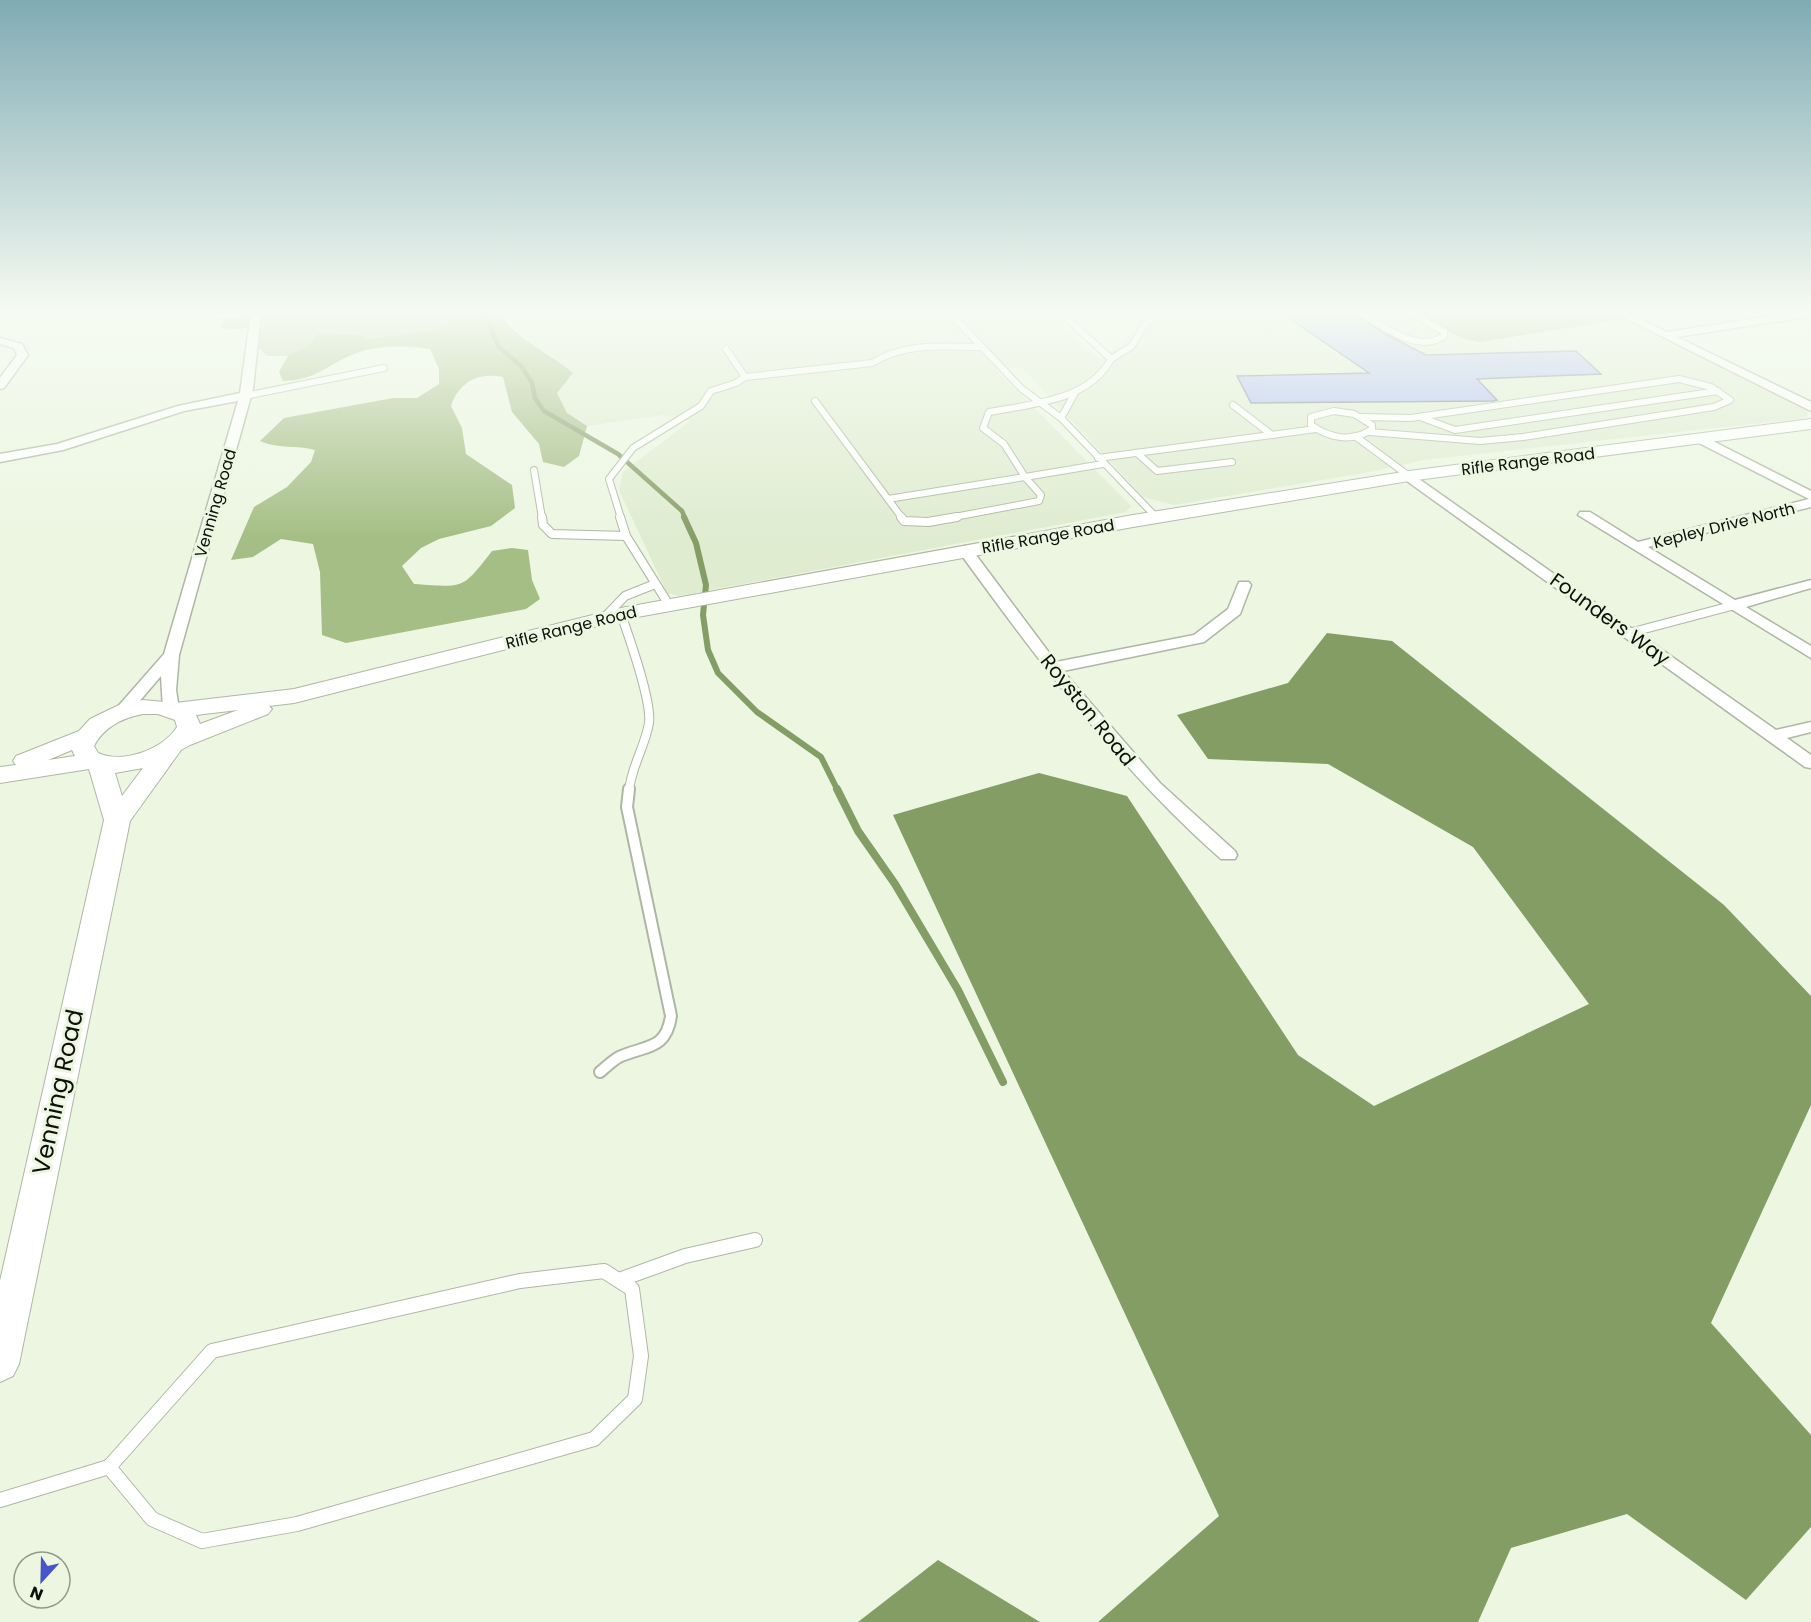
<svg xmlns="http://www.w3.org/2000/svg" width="1811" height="1622" font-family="Poppins,sans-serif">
<rect width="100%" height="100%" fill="#ecf6e1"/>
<path fill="#dfecd0" d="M498,310h548l52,48 20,-12 19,-18 -1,-8 -13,-10h280l61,29 16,3 144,-23 182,89 2,4 -1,4 -9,3 -374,41 -54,12 -196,33 -31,-8 -122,-130 -24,3 134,136 -5,6 -447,84 -12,-3 -48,-103 4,-18 67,-51 -27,-6 -76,11 -20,-13 -10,-21 16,-19 -15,-13 -33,-20z"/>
<path fill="#bdcea9" d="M270,310h174l3,13 -14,7 -66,9 -54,3 -25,14h-21l-9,-9 3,-22 9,-6z"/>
<g fill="#a5be85">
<path d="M224,310h46v9c-14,9 -32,12 -49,9z"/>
<path d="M444,310h54c15,29 51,42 75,63l-16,20 10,20 20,13 -8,30 -15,11 -21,-5 -4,-18 -27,-32 -9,-35c-25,-5 -44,5 -52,29l11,22 4,26 46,31 3,23 -24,18 -52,13 -18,9 -19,18 12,18c50,3 47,7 78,-33l20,-3 16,2 4,30 8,19 -14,10 -180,34 -24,-8 -2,-63 -7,-28 -32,-5 -28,18 -22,3 23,-53 33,-20 24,-25 4,-12c-18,-5 -38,-1 -55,-9l24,-23 109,-20h24l22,-14v-15l-9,-20c-25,-5 -60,-4 -83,8 -25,12 -34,23 -64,24l-4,-9 9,-16 25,-14 5,-8 42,1 7,4 66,-9 14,-7z"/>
<path d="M1403,310h201l20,9 -144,23 -16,-3z"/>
</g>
<g fill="#849d65">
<path d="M1327,633l65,8 332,264 87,91v109l-100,218 100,112v92l-65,73 -119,-86 -116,34 -33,74h-380l121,-106 -326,-701 146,-42 88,23 171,259 76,51 215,-102 -116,-157 -145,-83 -120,-5 -31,-44 111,-32z"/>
<path d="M938,1560l102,62h-182z"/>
</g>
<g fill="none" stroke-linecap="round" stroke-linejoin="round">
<path stroke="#849d65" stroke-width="4.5" d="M479,310l8,8 11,28 24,21 10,16 3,15 9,13 74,43 64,57 3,7"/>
<path stroke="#849d65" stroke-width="6" d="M684,517l12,26 10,42 -3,30 5,35 10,23 39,39 64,45 17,34"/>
<path stroke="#849d65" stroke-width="8" d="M837,789l21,42 37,53 63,106 45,92"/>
</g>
<path fill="#aabaf3" stroke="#787e90" stroke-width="1.5" d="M1352,312l33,22 41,21 150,-4 25,23 -124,5 20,21 -4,1 -242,2 -14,-27 132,-3 -80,-55z"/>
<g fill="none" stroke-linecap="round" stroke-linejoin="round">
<defs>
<g id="lane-far3">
<path d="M210,310l-2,7 48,-4"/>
<path d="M947,310l75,79 39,29 95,99"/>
<path d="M1357,310c23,14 60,45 87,26v-4l-37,-22"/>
<path d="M1111,359l21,-13 11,-19 12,-10 12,-6 11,-1"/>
<path d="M745,377l127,-14c34,-21 71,-16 109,-16"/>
<path d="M245,396l139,-28"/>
<path d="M815,401l73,98"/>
<path d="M1233,405l39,30"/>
<path d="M1334,411l20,3 18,11v4c-19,14 -43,9 -61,-4v-8z"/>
<path d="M1362,417l49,1 268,-39 32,8 19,13 -16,7 -191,30 -43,4 -111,-9"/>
<path d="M1420,417l35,13 263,-39"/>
<path d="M1061,418l14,-25"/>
<path d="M1355,436l54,40"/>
<path d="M1137,453l20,18 75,-9"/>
<path d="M1098,458l218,-29"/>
<path d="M534,470l8,48"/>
<path d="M1025,477l-21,-33 -21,-16 6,-16c42,-8 100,-11 122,-53l-53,-49"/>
<path d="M1025,477l78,-13"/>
<path d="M621,518l-12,-39 24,-31 68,-42 10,-15 25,-8 9,-6 -19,-28"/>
<path d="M902,518l-14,-19 137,-22"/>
<path d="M949,518l90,-17 2,-6 -16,-18"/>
</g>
<g id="lane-far2">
<path d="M542,517l1,8 9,9 74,2 43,69"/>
<path d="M620,517l6,19"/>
<path d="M901,517l3,4 24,1 29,-5"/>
<path d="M621,614c8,23 31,87 28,109 -4,24 -18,44 -20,68"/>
<path d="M604,618l21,-22 30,-12"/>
<path d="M1629,633l106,-28"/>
</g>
<path id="lane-far1" d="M600,1072c6,-5 12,-11 19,-15 26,-12 47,-6 52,-41l-44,-209 2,-18"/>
<g id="lane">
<path d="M604,1271l28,18 9,67 -6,43 -41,40 -297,85 -95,17 -50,-22 -43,-52 103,-116 308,-70z"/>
<path d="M619,1280l66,-24 70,-16"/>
<path d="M0,1500l109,-33"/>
</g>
<g id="street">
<path d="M256,310l5,3 -8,76 -74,266 -3,35 3,19 -8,5 -8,-5 -2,-33 -35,41h-12l-2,-3 2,-3 50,-57 74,-253 -54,10 -121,39 -63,12v-8l57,-10 121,-38 62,-13 11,-80z"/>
<path d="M1609,310h13l45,22 144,-22v6l-134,21 134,65v9z"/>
<path d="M0,338l22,6 6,11 -24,33 -4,1v-11l17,-23 -3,-7 -14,-4z"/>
<path d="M1701,435l110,56v16l-163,40 87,53 76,-20v8l-65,19 65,39v12l-233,-143 2,-3h10l48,30 171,-43 -112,-57v-6z"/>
<path d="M1409,472l367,258 35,-8v10l-24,6 24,17v13l-6,-1 -401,-288 -1,-3z"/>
<path d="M965,546l5,1 86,115 138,-27 34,-26 11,-27h10l2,3 -11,29 -36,28 -141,29 97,112 75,68 2,4 -2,4h-14c-102,-90 -181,-196 -261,-306l-2,-3z"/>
</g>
<path id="secondary" d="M1811,419v10l-402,52 -276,46 -512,93 -327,83 -25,3 3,3 -4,5 -78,31 -9,5 -51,71 -111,543 -6,12 -13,6v-101l104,-461 -15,-51 -89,14v-16l16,-2 -3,-4 3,-5 63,-25 11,-12 29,-14 24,-5 32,3 119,-14 327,-81 512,-93 276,-44zM238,710l-38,14 -4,-9zM143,714h15l17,6 2,7c-15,23 -54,37 -79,26l-4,-7c10,-19 28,-28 49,-32zM72,750l3,6 -27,4zM143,768l-21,28 -7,-23z"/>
</defs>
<use href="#lane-far3" stroke="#aeb7a4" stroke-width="8"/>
<use href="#lane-far2" stroke="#aeb7a4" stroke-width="10"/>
<use href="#lane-far1" stroke="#aeb7a4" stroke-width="14"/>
<use href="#lane" stroke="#aeb7a4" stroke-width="16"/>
<use href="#street" stroke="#aeb7a4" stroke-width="3"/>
<use href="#secondary" stroke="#aeb7a4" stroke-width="2"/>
<use href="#lane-far3" stroke="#fff" stroke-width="6"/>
<use href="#lane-far2" stroke="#fff" stroke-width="8"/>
<use href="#lane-far1" stroke="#fff" stroke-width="10"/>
<use href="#lane" stroke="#fff" stroke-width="14"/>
<use href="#street" fill="#fff" fill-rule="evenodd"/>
<use href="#secondary" fill="#fff" fill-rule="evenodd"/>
</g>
<linearGradient id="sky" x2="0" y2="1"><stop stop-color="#80abb4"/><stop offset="0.58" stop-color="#f6fbf2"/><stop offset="1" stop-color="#f6fbf2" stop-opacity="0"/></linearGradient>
<rect width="1811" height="537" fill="url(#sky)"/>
<g text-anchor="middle" stroke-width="6" stroke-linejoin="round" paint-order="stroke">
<g font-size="16" fill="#0e110b" stroke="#ecf6e1">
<text transform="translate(1528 461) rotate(-7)" y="6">Rifle Range Road</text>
<text transform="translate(215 503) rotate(-74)" y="6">Venning Road</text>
<text transform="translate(1724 525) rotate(-14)" y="6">Kepley Drive North</text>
<text transform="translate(1048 536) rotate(-10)" y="6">Rifle Range Road</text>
<text transform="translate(571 627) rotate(-14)" y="6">Rifle Range Road</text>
</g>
<g font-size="20" fill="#0e110b" stroke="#ecf6e1">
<text transform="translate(1610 619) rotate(36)" y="7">Founders Way</text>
<text transform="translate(1088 710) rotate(51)" y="7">Royston Road</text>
</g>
<g font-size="24" fill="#0e110b" stroke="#ecf6e1">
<text transform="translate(58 1092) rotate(-78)" y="8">Venning Road</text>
</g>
</g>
<g transform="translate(42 1580) rotate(202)"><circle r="28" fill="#ecf6e1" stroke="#939a8b" stroke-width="1.5"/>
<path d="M0-4.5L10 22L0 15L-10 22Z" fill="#4656ca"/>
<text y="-9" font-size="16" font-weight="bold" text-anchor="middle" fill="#0e110b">N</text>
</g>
</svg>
